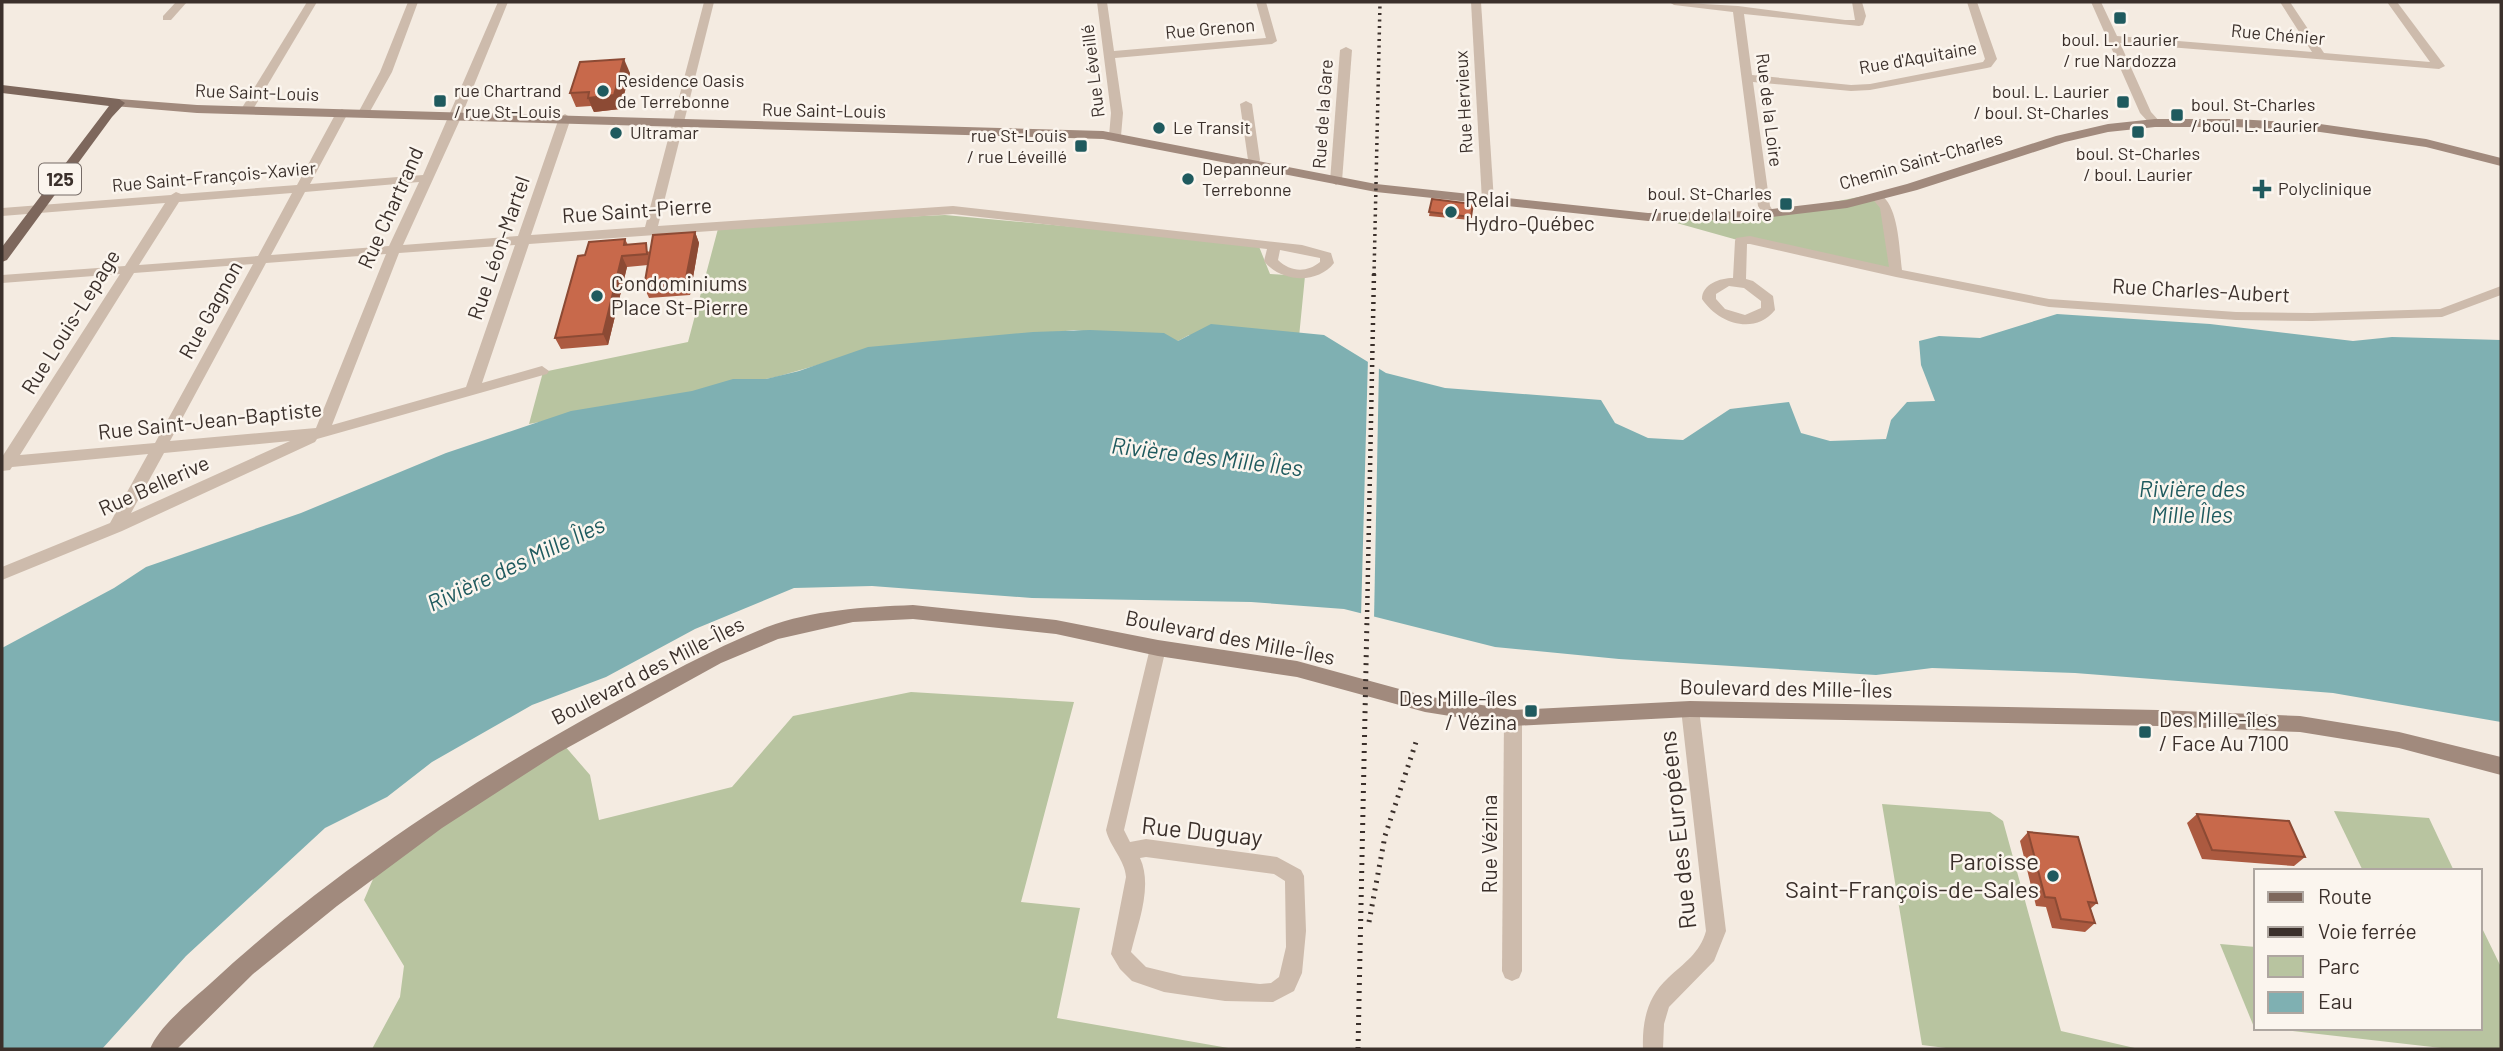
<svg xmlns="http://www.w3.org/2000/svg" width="2503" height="1051" font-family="Barlow,sans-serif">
<rect width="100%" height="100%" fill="#f4ebe1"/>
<g fill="#b8c4a0">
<path d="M1874,194l10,16 12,63 -155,-32 -93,-26 77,1 103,-13z"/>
<path d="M945,215l313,29 12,30 35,2 -6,61 -110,-2 -11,6 -104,-11 -225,26 -73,21 -247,47 14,-52 145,-30 31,-117z"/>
<path d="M911,692l163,10 -53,200 59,6 -23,110 177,31h-862l28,-52 4,-31 -40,-66 25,-58 175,-97 26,30 9,45 133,-33 61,-71z"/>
<path d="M1882,804l108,8 13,9 58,210 78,18h-185l-32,-4z"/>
<path d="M2334,811l95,7 25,53h-91z"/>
<path d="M2480,924l21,43v82h-51l-184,-21h214z"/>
<path d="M2220,944l36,3v80h-2z"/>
</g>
<path fill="#7fb0b2" d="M2057,314l153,10 143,17 39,-4 109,3v382l-168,-29 -258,-20 -143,-5 -56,7 -257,-16 -124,-12 -151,-38 -93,-7 -219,-4 -160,-12 -78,2 -99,41 -89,48 -74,28 -100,57 -45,35 -62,31 -139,128 -84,93h-100v-401l112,-60 32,-21 155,-54 145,-60 125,-42 121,-20 41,-12h33l33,-8 69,-24 165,-15 57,-2 74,3 14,8 33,-17 113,11 62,38 59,15 156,12 14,23 33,15 35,2 47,-31 59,-7 12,31 29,8 56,-2 5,-19 16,-18 28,-1 -14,-36 -2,-24 20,-5 41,2z"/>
<path fill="#f4ebe1" d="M1368,358l11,7 -5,255 -13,-3z"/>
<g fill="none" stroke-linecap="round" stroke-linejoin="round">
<g fill="#cdbbac" fill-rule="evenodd">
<path d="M176,2h11l-16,18h-8v-4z"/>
<path d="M307,2h10l-65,109 -2,2h-8l-2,-2z"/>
<path d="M408,2h10l-26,70 -24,43h-8l-2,-2 22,-41z"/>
<path d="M498,2h10l-49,120 -56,123 115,-9 41,-118 6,-4 6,4 -40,117 114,-8 59,-225h10l-56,224 295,-20 349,39 29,8 3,10c-17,22 -54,19 -70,-2l3,-12 -314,-35 -424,30 -47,139 60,-17 7,5 -2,3 -230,65 -2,3 -193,89 -120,49v-13l108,-44 38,-69 -136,13 -2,3 -8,1v-14l118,-183 -118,9v-8l123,-9 40,-63 -163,13v-8l169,-13 5,-3 5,2 116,-9 39,-72 6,-4 6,4 -38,71 113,-9zM419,182l-30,64 -118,9 34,-63zM292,193l-34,63 -119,9 40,-63zM515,245l-49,142 -134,38 67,-172zM1280,250l40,8v4c-13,11 -30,10 -42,-2zM386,254l-70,174 -146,13 96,-178zM253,264l-98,179 -135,12 114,-182zM290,441l-159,72 33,-60z"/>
<path d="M1097,2h10l7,49 152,-13 -10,-36h10l11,39 -5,3 -157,14 8,55 -2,23 -6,4 -6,-4 2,-23z"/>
<path d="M1471,2h10l13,199 -6,4 -6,-4z"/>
<path d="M1669,2l69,4 107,14h10l-3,-18h10l4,14 -3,9 -4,1 -115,-12 8,61 99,10 19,-1 113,-22 2,-3 -18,-57h10l20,57 -6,8 -4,1 -117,22 -19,1 -98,-9 17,124 5,8 -6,4 -4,-1 -7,-11 -25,-194 -59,-7z"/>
<path d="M2091,2h10l16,34 195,16 -32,-50h10l34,51 106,9 -43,-60h10l48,64 -6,3 -319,-26 31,69 10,11 -6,4 -4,-2 -11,-12z"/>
<path d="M1346,47l6,3 -10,131 -6,4 -6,-4 10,-131z"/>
<path d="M1246,101l6,3 8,56 -5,8 -4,1 -6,-4 3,-5 -8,-56z"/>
<path d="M1877,193c22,8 22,56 25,77l147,29 187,13 76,1 128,-4 61,-23v9l-59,22 -130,4 -76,-1 -187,-13 -153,-30 -146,-33h-3l-1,35 7,2 20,15 2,14c-21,26 -57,13 -73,-11 0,-15 18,-21 31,-21l2,-37 1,-3 14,-2 139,31 -9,-59 -9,-11zM1729,286l15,2 17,13v7l-16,7 -20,-6 -9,-10v-5z"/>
<path d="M1158,641l6,2 2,5 -42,182 6,12 16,-3 131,18 24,13 3,6 2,55 -4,42 -8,18 -21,11 -48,-1 -61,-9 -32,-11 -12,-12 -9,-15 15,-77c-1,-17 -16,-30 -20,-47l44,-182 2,-5zM1146,857l128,17 11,7 1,66 -7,30 -8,6 -11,1 -77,-8 -37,-9 -15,-15c7,-29 22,-66 9,-94z"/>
<path d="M1690,702l6,2 3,5 27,222 -12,30 -45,46 -5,17 -1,25h-20c-1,-27 4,-52 25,-71 16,-15 32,-25 38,-47l-25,-222 3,-5z"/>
<path d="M1513,711l6,2 3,5v253l-3,7 -7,3 -7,-3 -3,-7 2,-253 3,-5z"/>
</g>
<g fill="#a18a7d" fill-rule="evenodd">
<path d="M119,99l78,6 906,26 273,53 272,29 108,-2 91,-11 60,-16 149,-48 52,-12 47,-5h81l84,5 106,15 75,19v8l-75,-19 -106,-15 -84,-5h-81l-47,5 -43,10 -148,48 -70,18 -91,11 -108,2 -272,-29 -273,-53 -906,-26 -83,-7v-6z"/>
<path d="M913,605l143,15 102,20 139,21 128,35 88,14 177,-9 468,9 142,6 99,16 102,25v18l-102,-27 -99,-16 -142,-6 -468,-9 -177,9 -88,-14 -128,-35 -139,-21 -102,-22 -143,-15 -60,3 -75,17 -57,24 -163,90 -116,75 -105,78 -84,68 -76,75h-27c9,-23 42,-49 61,-66 115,-107 261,-203 399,-278 52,-28 102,-56 157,-78 45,-17 98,-20 146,-22z"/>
</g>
<path fill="#7d675c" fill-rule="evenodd" d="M2,85l117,14 6,4 -13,14 -105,143 -5,2v-15l107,-141 -107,-13z"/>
<path stroke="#3b302b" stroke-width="3.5" stroke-dasharray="2 4.5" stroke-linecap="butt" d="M1374,275l6,-273"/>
<path stroke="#3b302b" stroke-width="4.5" stroke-dasharray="2 5" stroke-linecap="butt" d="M1367,619l7,-346"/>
<g stroke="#3b302b" stroke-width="5" stroke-dasharray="2 6" stroke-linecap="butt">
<path d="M1369,922l16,-86 32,-97"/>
<path d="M1358,1049l9,-431"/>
</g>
</g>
<g fill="#ac5a40">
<path d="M630,73l-10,36 -26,3 -3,-6 -15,1 -6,-14z"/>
<path d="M1432,199l41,5 -3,16 -41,-4z"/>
<path d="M695,232l4,11 -9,52 -41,3 -5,-11 4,-22 -21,2 -19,78 -47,4 -6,-11 30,-83 40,-16 3,6 22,7z"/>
<path d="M2197,814l108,43 -11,9 -92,-7 -15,-36z"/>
<path d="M2028,832l69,71 -7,6 5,14 -10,9 -33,-4 -6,-21 -10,-1 -16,-65z"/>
</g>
<g fill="#8c4a34">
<path d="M624,59l6,14 -10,36 -26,3 -6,-14z"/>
<path d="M695,232l4,11 -9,52 -5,-12z"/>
<path d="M622,256l5,11 -19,78 -5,-11z"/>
</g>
<g fill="#c8694b" stroke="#8c4a34" stroke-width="2">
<path d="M624,59l-10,36 -26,3 1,-6 -19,1 10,-31z"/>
<path d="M1432,199l41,5 -2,13 -42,-5z"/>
<path d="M695,232l-10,51 -41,4 9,-52z"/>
<path d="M625,239l-1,6 22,-2 1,11 -25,2 -19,78 -48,4 23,-82 7,-1 4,-13z"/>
<path d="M2197,814l92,7 16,36 -93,-7z"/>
<path d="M2028,832l50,5 19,66 -9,-1 7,21 -34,-4 -6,-21 -10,-1z"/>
</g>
<g fill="#1f5a5e" stroke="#fbf5ee" stroke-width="2.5">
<rect x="2113" y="11" width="14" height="14" rx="3.5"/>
<circle cx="603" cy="91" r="7"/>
<rect x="433" y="94" width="14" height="14" rx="3.5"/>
<rect x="2116" y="95" width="14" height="14" rx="3.5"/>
<rect x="2170" y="108" width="14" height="14" rx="3.5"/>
<circle cx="1159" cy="128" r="7"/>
<rect x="2131" y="125" width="14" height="14" rx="3.5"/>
<circle cx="616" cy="133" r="7"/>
<rect x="1074" y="139" width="14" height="14" rx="3.5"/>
<circle cx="1188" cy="179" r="7"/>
<path d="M2258.5 178.5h7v7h7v7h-7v7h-7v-7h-7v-7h7z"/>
<rect x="1779" y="197" width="14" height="14" rx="3.5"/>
<circle cx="1451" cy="212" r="7"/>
<circle cx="597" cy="296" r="7"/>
<rect x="1524" y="704" width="14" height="14" rx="3.5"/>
<rect x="2138" y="725" width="14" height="14" rx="3.5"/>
<circle cx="2053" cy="876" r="7"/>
</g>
<g text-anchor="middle" stroke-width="5" stroke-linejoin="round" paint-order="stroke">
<g font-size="18" fill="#3b302b" stroke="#fbf5ee">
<text transform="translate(1210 29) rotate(-5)" y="6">Rue Grenon</text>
<text transform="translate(2278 35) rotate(5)" y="6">Rue Chénier</text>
<text transform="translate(1918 58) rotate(-10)" y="6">Rue d'Aquitaine</text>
<text transform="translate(1093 71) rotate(-97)" y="6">Rue Léveillé</text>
<text transform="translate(257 93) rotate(2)" y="6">Rue Saint-Louis</text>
<text transform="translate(1464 102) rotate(-93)" y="6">Rue Hervieux</text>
<text transform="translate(1769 110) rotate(83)" y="6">Rue de la Loire</text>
<text transform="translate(824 111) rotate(1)" y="6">Rue Saint-Louis</text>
<text transform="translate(1323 114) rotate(-86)" y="6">Rue de la Gare</text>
<text transform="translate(1921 161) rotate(-16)" y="6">Chemin Saint-Charles</text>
<text transform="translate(214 177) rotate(-5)" y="6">Rue Saint-François-Xavier</text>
</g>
<g font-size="18" fill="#3b302b" stroke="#fbf5ee" text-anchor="start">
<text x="2120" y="46" text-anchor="middle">boul. L. Laurier<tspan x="2120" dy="21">/ rue Nardozza</tspan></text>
<text x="617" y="87">Residence Oasis<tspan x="617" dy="21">de Terrebonne</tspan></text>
<text x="454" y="97">rue Chartrand<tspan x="454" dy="21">/ rue St-Louis</tspan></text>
<text x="2109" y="98" text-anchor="end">boul. L. Laurier<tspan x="2109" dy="21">/ boul. St-Charles</tspan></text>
<text x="2191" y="111">boul. St-Charles<tspan x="2191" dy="21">/ boul. L. Laurier</tspan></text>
<text x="1173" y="134">Le Transit</text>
<text x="630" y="139">Ultramar</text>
<text x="1067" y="142" text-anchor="end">rue St-Louis<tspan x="1067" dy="21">/ rue Léveillé</tspan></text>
<text x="2138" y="160" text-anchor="middle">boul. St-Charles<tspan x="2138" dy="21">/ boul. Laurier</tspan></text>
<text x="1202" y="175">Depanneur<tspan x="1202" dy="21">Terrebonne</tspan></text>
<text x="2278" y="195">Polyclinique</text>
<text x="1772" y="200" text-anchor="end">boul. St-Charles<tspan x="1772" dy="21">/ rue de la Loire</tspan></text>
</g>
<rect fill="#fbf5ee" stroke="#756b66" stroke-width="2" x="39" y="163.5" width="42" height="31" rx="5"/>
<g font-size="19" font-weight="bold" fill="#3b302b">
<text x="60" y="186">125</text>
</g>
<g font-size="21" fill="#3b302b" stroke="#fbf5ee" text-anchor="start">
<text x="1465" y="207">Relai<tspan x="1465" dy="24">Hydro-Québec</tspan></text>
<text x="611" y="291">Condominiums<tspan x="611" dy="24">Place St-Pierre</tspan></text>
<text x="1517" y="706" text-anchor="end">Des Mille-îles<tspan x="1517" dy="24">/ Vézina</tspan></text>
<text x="2159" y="727">Des Mille-îles<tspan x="2159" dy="24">/ Face Au 7100</tspan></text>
</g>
<g font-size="21" fill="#3b302b" stroke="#fbf5ee">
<text transform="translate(391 208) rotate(-66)" y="7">Rue Chartrand</text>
<text transform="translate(637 211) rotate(-4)" y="7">Rue Saint-Pierre</text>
<text transform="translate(499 248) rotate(-71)" y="7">Rue Léon-Martel</text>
<text transform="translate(2201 291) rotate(3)" y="7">Rue Charles-Aubert</text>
<text transform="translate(211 310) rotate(-61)" y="7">Rue Gagnon</text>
<text transform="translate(71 322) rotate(-58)" y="7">Rue Louis-Lepage</text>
<text transform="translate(210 421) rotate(-6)" y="7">Rue Saint-Jean-Baptiste</text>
<text transform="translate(154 486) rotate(-24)" y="7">Rue Bellerive</text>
<text transform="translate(1230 638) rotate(11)" y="7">Boulevard des Mille-Îles</text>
<text transform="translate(648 671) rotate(-27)" y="7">Boulevard des Mille-Îles</text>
<text transform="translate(1786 689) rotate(1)" y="7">Boulevard des Mille-Îles</text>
<text transform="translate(1490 844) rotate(-90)" y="7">Rue Vézina</text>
</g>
<g font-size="23" font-style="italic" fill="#1f5a5e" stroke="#fbf5ee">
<text transform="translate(1207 457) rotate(7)" y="8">Rivière des Mille Îles</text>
<text x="2192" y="497">Rivière des<tspan x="2192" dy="26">Mille Îles</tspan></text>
<text transform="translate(516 564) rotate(-25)" y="8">Rivière des Mille Îles</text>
</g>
<g font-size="24" fill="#3b302b" stroke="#fbf5ee">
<text transform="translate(1678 830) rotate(-96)" y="8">Rue des Européens</text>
<text transform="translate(1202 832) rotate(6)" y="8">Rue Duguay</text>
</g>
<g font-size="24" fill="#3b302b" stroke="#fbf5ee" text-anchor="end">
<text x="2039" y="870">Paroisse<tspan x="2039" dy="28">Saint-François-de-Sales</tspan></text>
</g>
</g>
<rect width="2503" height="1051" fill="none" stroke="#3b302b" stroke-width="7"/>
<rect x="2254" y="869" width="228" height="161" fill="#fbf5ee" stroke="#aea6a0" stroke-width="2"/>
<rect x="2268" y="892" width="35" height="10" fill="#7d675c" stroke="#aea6a0" stroke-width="2"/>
<text x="2318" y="904" font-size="21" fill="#3b302b">Route</text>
<rect x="2268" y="927" width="35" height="10" fill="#3b302b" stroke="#aea6a0" stroke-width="2"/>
<text x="2318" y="939" font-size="21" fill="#3b302b">Voie ferrée</text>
<rect x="2268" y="956" width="35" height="21" fill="#b8c4a0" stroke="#aea6a0" stroke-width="2"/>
<text x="2318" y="974" font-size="21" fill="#3b302b">Parc</text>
<rect x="2268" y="992" width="35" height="21" fill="#7fb0b2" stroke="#aea6a0" stroke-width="2"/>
<text x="2318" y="1009" font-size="21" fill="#3b302b">Eau</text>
</svg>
